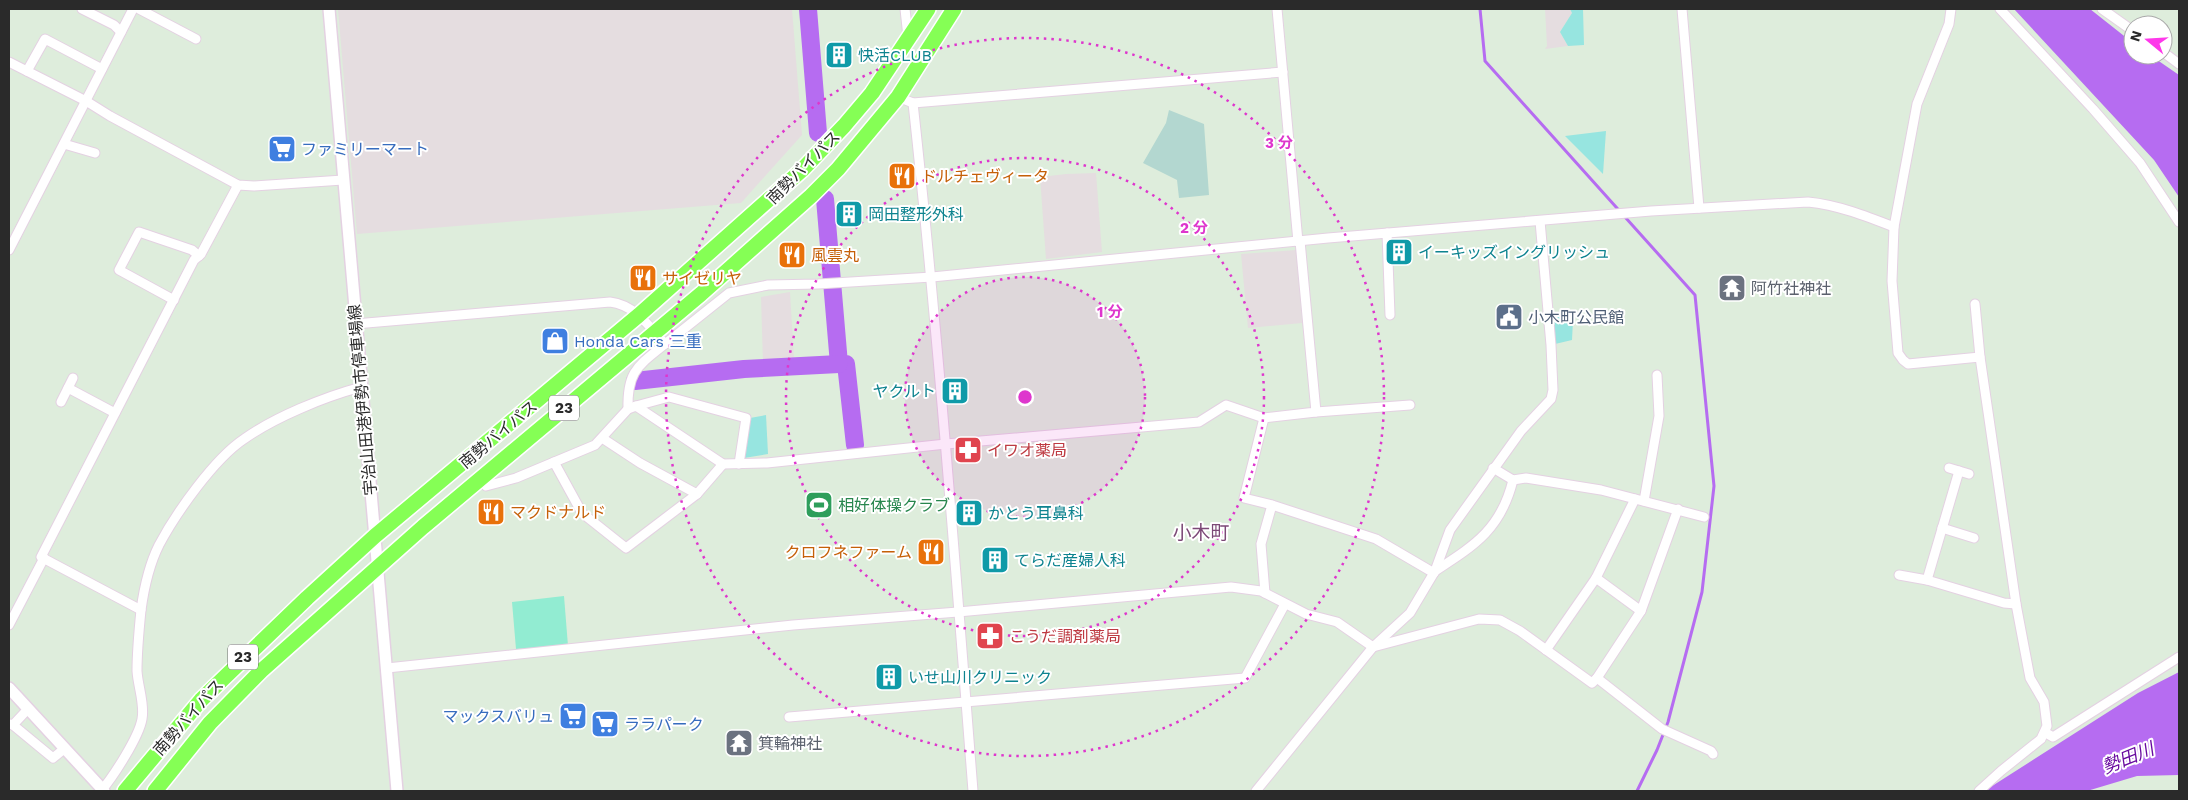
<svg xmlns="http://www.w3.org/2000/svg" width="2188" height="800" font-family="'Work Sans','Noto Sans JP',sans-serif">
<rect width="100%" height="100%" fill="#deeddc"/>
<g fill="#e5dde0">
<path d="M338,9h454l10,126 -61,68 -384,31z"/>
<path d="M1545,9h25l2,4 -12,19 8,14 -23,3 2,-3z"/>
<path d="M1096,173l6,79 -56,7 -6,-82 26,-3z"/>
<path d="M1296,250l6,73 -54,5 -7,-74z"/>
<path d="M790,292l4,68 -31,3 -2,-66z"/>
</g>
<g fill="#97e5e0">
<path d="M1570,9h13l1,36 -16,1 -8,-14 12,-19z"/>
<path d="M1606,131l-3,43 -38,-38z"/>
<path d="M1552,314l21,6 -1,20 -17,4z"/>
<path d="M766,415l2,39 -24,4 6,-40z"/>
</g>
<path fill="#b3d7d0" d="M1169,110l35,14 5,71 -30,3 -2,-18 -34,-17 23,-40z"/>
<path fill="#92ecd2" d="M564,596l4,50 -52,3 -4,-47z"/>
<g fill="#b66cf1">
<path d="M2014,9h76l43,34v12h17l29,20v122l-25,-37z"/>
<path d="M2179,672v103l-42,1 -50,15h-100l2,-3 149,-95z"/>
</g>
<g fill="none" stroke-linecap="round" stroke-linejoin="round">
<path stroke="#b66cf1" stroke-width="3" d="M1480,9l5,52 210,234 19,191 -12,106 -34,130 -11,28 -20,41"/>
<g stroke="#b66cf1" stroke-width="18">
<path d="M808,9l10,124"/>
<path d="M825,199l14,165h7l9,81"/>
<path d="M635,381l109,-12 95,-5"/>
</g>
<defs>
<g id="street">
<path d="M82,9l32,16 7,7"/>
<path d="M139,9l57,30"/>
<path d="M905,9l3,28"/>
<path d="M1277,9l21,233"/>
<path d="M1682,9l17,199"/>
<path d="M1951,9l-2,15 -32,80 -23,123 -2,54 6,72 5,7 5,4 72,-7"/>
<path d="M2000,9l93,100 47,54 39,59"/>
<path d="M2102,9l31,22"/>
<path d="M2163,52l16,12"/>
<path d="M9,62l77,39 24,15 128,69 16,1 89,-6"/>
<path d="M27,71l18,-32 57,30"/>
<path d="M898,97l15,6 370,-31"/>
<path d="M913,103c25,229 42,459 60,688"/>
<path d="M64,144l31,9"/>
<path d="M1387,233l3,82"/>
<path d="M9,250l124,-241"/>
<path d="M174,300l-55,-30 20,-38 53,18 7,6"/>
<path d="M1975,304l5,53 36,247 14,74 14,24 3,24 -6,13 -40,32 -22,20"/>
<path d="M355,324l255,-22c25,3 39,24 55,42l64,-51 39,-8 50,-1 114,-7 396,-39 323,-27 157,-9c30,3 58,14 86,25"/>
<path d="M68,388l47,25"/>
<path d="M61,402l12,-24"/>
<path d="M636,406l33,-9 77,21 -7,46"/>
<path d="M628,409c-1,-38 10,-43 37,-65"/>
<path d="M1316,412l94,-7"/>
<path d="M1264,418l-20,80 28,7 -11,39 4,49"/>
<path d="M602,438l38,25 57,31 26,-30"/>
<path d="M554,462l28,51 44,35 71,-54"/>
<path d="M1493,468l20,12 13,-2 75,12 103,27"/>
<path d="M1949,468l20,6"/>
<path d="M486,486l30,-8 79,-33 33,-36 8,-3 87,58 44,-1 179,-19 253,-22 27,-17 38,13 52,-6 -16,-171"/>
<path d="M1644,501l15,-85 -2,-41"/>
<path d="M1272,505l104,34 58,34"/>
<path d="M1942,528l32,10"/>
<path d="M1435,571c40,-26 66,-42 78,-91"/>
<path d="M1899,575l28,5 77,23 12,1"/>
<path d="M1596,578l45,33"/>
<path d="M1927,580l32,-109"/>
<path d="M141,610l-100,-53 153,-297 7,-6 37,-69"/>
<path d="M9,625l35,-67"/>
<path d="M1546,650l50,-72 39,-79"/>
<path d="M387,668l406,-43 165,-13 273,-25 30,4 45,23 31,8 36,25 106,-28 21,1 20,11 72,52 5,-5 44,-67 37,-102"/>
<path d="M1597,678l65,51 49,22 2,3"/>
<path d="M789,717l456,-39 40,-74"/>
<path d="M10,724l3,1 14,-15"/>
<path d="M13,725l40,33 11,-9"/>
<path d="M2046,733l7,4 126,-80"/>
<path d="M101,791c12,-14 38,-54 41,-72 3,-15 -4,-32 -5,-48 0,-20 2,-41 4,-61 3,-22 8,-45 18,-65 17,-32 55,-86 85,-106 31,-22 80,-42 117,-52"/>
<path d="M1256,791l117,-144 37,-34 25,-42 15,-41 71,-99 30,-32 2,-9 -2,-45 -11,-124"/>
</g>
<g id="secondary">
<path d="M329,9l68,782"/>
<path d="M9,688l95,103"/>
</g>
<g id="highway">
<path d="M125,791l76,-91 106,-102 68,-62 264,-221 163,-145 42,-44 28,-33 56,-84"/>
<path d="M155,791l55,-68 51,-52 162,-144 278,-233 110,-98 27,-27 60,-72 56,-88"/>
</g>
</defs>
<use href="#street" stroke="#e4d1e2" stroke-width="11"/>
<use href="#secondary" stroke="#e4d1e2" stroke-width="14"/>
<use href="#highway" stroke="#fff" stroke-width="18"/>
<use href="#street" stroke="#fff" stroke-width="9"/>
<use href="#secondary" stroke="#fff" stroke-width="11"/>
<use href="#highway" stroke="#85ff55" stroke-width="15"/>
</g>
<circle cx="1025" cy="397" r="120" fill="#de36cd" fill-opacity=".12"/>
<g fill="none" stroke="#de36cd" stroke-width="2.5" stroke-dasharray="2.5 5">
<circle cx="1025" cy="397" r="120"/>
<circle cx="1025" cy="397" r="239"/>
<circle cx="1025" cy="397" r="359"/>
</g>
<defs>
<symbol id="building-square" viewBox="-11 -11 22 22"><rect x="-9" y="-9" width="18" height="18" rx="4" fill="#0f9aa8" stroke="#fff"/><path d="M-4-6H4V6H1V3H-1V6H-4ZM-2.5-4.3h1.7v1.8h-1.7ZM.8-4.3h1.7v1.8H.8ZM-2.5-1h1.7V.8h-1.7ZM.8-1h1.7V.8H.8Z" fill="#fff"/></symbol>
<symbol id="supermarket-square" viewBox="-11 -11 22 22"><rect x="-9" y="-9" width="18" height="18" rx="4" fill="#3f7fe0" stroke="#fff"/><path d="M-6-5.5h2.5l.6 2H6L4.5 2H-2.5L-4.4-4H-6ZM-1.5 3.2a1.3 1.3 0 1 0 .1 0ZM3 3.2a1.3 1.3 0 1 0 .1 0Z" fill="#fff"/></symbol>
<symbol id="restaurant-square" viewBox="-11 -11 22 22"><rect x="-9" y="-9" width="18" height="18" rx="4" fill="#e8710a" stroke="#fff"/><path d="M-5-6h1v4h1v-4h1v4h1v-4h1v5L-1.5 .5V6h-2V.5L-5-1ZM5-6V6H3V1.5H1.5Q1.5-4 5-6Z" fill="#fff"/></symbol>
<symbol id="temple-square" viewBox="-11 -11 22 22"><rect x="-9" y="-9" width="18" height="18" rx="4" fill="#6b7280" stroke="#fff"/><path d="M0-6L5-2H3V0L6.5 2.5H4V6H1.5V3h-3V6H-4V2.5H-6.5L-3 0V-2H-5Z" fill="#fff"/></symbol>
<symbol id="civic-square" viewBox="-11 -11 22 22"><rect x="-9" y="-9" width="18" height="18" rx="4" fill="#5c6f8a" stroke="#fff"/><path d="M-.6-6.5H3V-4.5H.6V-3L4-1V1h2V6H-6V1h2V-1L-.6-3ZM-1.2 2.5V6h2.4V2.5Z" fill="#fff"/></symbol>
<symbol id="shop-square" viewBox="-11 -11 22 22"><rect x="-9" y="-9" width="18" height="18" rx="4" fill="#3f7fe0" stroke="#fff"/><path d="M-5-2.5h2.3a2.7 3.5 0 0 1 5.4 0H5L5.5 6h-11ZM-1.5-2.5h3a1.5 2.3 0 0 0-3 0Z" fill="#fff"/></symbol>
<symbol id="pharmacy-square" viewBox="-11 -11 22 22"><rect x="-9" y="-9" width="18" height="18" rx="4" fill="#e0444e" stroke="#fff"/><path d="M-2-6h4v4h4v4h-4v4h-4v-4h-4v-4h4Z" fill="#fff"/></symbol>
<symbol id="stadium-square" viewBox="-11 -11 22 22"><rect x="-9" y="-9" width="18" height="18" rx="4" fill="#2e9e5b" stroke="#fff"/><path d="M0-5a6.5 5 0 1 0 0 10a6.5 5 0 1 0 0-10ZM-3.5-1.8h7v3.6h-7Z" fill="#fff"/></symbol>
</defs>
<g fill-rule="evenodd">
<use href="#building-square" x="823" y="39" width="32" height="32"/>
<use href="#supermarket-square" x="266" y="133" width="32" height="32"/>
<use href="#restaurant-square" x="886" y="160" width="32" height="32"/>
<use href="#building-square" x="833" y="198" width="32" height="32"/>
<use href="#building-square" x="1383" y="236" width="32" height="32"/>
<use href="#restaurant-square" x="776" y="239" width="32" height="32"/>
<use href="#restaurant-square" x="627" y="262" width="32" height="32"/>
<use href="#temple-square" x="1716" y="272" width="32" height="32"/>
<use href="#civic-square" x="1493" y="301" width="32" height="32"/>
<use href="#shop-square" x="539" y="325" width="32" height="32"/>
<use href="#building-square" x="939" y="375" width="32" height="32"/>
<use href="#pharmacy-square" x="952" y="434" width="32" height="32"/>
<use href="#stadium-square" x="803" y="489" width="32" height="32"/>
<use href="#restaurant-square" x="475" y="496" width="32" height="32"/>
<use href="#building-square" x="953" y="497" width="32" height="32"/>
<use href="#restaurant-square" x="915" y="536" width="32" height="32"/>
<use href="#building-square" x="979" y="544" width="32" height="32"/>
<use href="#pharmacy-square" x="974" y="620" width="32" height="32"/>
<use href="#building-square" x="873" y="661" width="32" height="32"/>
<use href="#supermarket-square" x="557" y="700" width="32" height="32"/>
<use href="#supermarket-square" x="589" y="708" width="32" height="32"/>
<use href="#temple-square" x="723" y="727" width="32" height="32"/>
</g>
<g text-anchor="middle" stroke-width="4" stroke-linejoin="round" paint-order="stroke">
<g fill="#fff" stroke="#6a6a6a" stroke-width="1">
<rect x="549" y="395.5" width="30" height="25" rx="4"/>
<rect x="228" y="644.5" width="30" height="25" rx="4"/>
</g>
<g font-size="15" font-weight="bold" fill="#2a2a2a">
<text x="564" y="413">23</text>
<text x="243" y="662">23</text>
</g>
<g font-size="16" fill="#0d838f" stroke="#fff" text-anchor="start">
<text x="858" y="61">快活CLUB</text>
<text x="868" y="220">岡田整形外科</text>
<text x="1418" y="258">イーキッズイングリッシュ</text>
<text x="936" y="397" text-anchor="end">ヤクルト</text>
<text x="988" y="519">かとう耳鼻科</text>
<text x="1014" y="566">てらだ産婦人科</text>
<text x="908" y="683">いせ山川クリニック</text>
</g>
<g font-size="16" fill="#366cbe" stroke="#fff" text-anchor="start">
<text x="301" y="155">ファミリーマート</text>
<text x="574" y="347">Honda Cars 三重</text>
<text x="554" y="722" text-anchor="end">マックスバリュ</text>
<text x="624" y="730">ララパーク</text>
</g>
<g font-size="16" fill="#2a2a2a" stroke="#fff">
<text transform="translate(803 167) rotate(-45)" y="6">南勢バイパス</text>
<text transform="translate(362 400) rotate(-95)" y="6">宇治山田港伊勢市停車場線</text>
<text transform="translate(498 434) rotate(-40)" y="6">南勢バイパス</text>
<text transform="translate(188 717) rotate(-48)" y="6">南勢バイパス</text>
</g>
<g font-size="16" fill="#c56008" stroke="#fff" text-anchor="start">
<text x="921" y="182">ドルチェヴィータ</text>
<text x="811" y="261">風雲丸</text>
<text x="662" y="284">サイゼリヤ</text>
<text x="510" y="518">マクドナルド</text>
<text x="912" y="558" text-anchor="end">クロフネファーム</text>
</g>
<g font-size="16" fill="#5b616d" stroke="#fff" text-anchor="start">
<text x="1751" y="294">阿竹社神社</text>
<text x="758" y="749">箕輪神社</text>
</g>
<g font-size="16" fill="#4e5e75" stroke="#fff" text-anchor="start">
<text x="1528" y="323">小木町公民館</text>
</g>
<g font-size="16" fill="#be3a42" stroke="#fff" text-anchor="start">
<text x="987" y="456">イワオ薬局</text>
<text x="1009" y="642">こうだ調剤薬局</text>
</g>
<g font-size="16" fill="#27864d" stroke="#fff" text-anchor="start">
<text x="838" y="511">相好体操クラブ</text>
</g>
<g font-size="18" font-style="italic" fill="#680a9f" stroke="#fff">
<text transform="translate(2128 758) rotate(-22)" y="6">勢田川</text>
</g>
<g font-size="19" fill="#7c4977" stroke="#fff">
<text x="1201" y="539">小木町</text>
</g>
</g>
<circle cx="1025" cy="397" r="8" fill="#de36cd" stroke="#fff" stroke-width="2.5"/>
<g font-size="15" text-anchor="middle" font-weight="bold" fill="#de36cd" stroke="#fff" stroke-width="4" stroke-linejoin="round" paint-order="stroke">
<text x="1279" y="148">3 分</text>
<text x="1194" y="233">2 分</text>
<text x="1110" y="317">1 分</text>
</g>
<rect width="2188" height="800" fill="none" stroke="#2a2a2a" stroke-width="20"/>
<g transform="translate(2148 40) rotate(288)"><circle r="24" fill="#ffffff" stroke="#aaaaaa"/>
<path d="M0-4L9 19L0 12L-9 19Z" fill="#fe38ea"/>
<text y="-8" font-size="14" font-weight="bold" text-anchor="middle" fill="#2a2a2a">N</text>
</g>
</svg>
